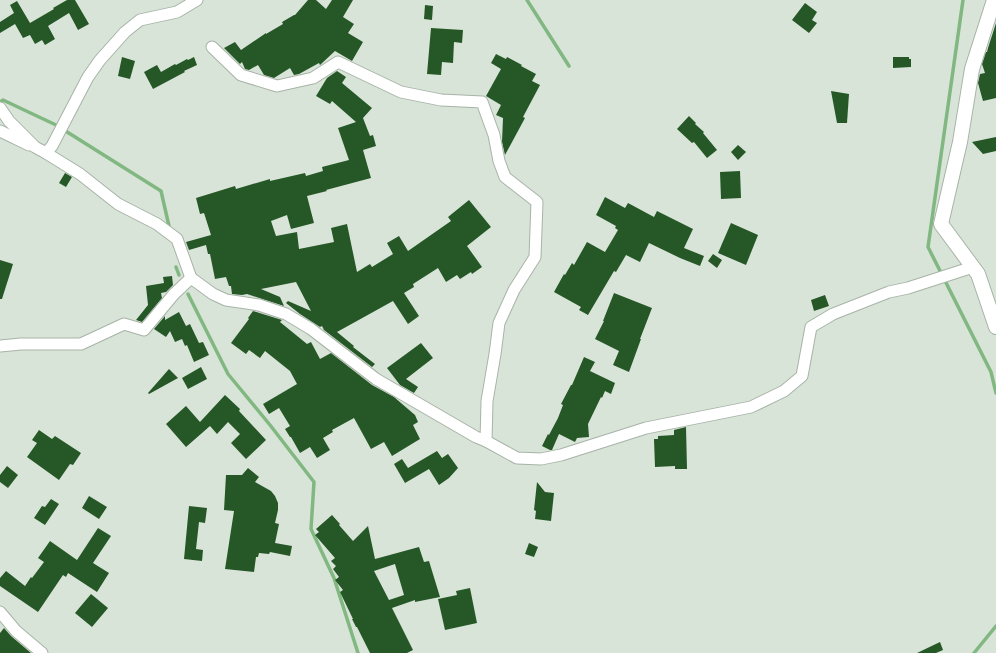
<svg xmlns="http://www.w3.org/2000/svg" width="996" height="653" font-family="'Nunito Sans',sans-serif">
<rect width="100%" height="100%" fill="#d9e4d9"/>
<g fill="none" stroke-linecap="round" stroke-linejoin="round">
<g stroke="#81b780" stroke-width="3.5">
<path d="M527,0l42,66"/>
<path d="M963,0l-35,247 63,125 5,21"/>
<path d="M0,102l3,-2 53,25 105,66 8,35"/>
<path d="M176,267l3,8"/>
<path d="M188,294l40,80 42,51 44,57 -3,47 23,49 24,75"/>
<path d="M974,653l22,-27"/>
</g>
</g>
<g fill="#255826" fill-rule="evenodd">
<path d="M67,0h8l14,24 -11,6 -9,-17 -21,13 7,13 -10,6 -3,-5 -7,4 -5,-9 -7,3 -8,-14 -15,9v-11l14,-9 -4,-8 7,-4 13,22 24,-14 -1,-1z"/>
<path d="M308,0h8l10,9 6,-9h21l-10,17 11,7 -6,9 15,9 -11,19 -17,-10 -15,14 -1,-2 -20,11 -5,1 -4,-7 -16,10 -10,-3 -6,-10 -9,5 -4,-1 -3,-7 -2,2 -16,-16 11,-6 6,8 25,-17v1l17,-10 -1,-2 12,-7h1z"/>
<path d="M805,3l12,9 -5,8 5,3 -8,10 -17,-13z"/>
<path d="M425,5l8,1 -1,14 -8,-1z"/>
<path d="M996,23v75l-13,3 -5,-18 2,-9 5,-1 -3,-9 4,-12h1l1,-4z"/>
<path d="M431,28l32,2 -1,13 -8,-1 -1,21 -11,-1 -1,13 -14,-1z"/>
<path d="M496,54l10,5 1,-2 15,8 -1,1 15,8 -4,7 8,4 -17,32 2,1 -20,37 -3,-13 1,-24 -7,-3 5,-10 -15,-9 15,-27 -10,-6z"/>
<path d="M122,57l13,4 -5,18 -12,-3z"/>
<path d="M194,57l3,8 -13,6 1,1 -32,17 -9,-17 13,-7 4,7 14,-8 1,1 11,-6 1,1z"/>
<path d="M893,57h16v2h2v8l-18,1z"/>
<path d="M337,71l9,6 -4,6 30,25 -9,10 7,18 3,-1 3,11 -13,4 8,28 -45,12 1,1 -20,5 7,27 -23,6 -4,-14 -16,6 5,15 21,-4 2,17 35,-7 -3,-14 16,-4 10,48 13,-8 2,3 21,-13 -6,-11 12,-7 9,15 43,-30 -3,-4 21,-17 22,27 -24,19 15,21 -10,7 -1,-2 -11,7 -3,-4 -11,7 -8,-14 -25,16 1,3 -10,6 15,23 -11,8 -15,-23 -56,31 17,14 -1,1 22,17 -3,3 -48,-37 -2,-4 -2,1 -20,-13 -14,-11 2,-2 23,10 -15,-29 -35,7 19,8 4,9 -37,-12 -5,1 -10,-1 -1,-8h-2l-3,-9 -11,2 -5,-25h-2l-2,-9 -17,5 -3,-8 25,-7 -7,-22 -4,1 -4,-16 39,-12 1,3 34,-10v2l35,-8 1,3 17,-5 -1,-4 27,-7 -11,-32 18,-6 -24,-21 -2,3 -14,-8 11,-18z"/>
<path d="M831,91l18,3 -2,29h-10z"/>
<path d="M689,116l7,7 -1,1 9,8 -1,1 14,17 -10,8 -13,-16 -2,1 -15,-14z"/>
<path d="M996,137v14l-13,3 -11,-12z"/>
<path d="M738,145l8,7 -8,8 -7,-8z"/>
<path d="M740,171l1,27 -20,1 -1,-27z"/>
<path d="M65,173l7,4 -6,10 -7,-4z"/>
<path d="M605,197l20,11 3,-5 26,14 3,-6 36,18 -9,19 20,8 -4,10 -20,-8 -31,-15 -9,19 -14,-7 -10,17 -2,-1 -26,44 -9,-5 2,-3 -27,-15 10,-18 1,1 7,-12 2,2 13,-23 18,10 13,-22 -3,-2 1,-2 -20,-11z"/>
<path d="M731,223l27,12 -12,30 -28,-12z"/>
<path d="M713,254l9,6 -5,8 -9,-7z"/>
<path d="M0,260l13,4 -11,35h-2z"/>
<path d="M172,276l1,9 -7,7 -5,1 1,5 -20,24 -6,-2 12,-15 -2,-19 18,-3 -1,-6z"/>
<path d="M614,293l38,15 -12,31h1l-12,33 -16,-7 6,-14 -24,-12 9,-18h-1z"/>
<path d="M825,295l4,11 -15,5 -3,-11z"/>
<path d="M253,311l29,9 -2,2 27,22 4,-2 9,17 11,-6 41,32 22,12 21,18 3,7 -5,3 7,14 -28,17 -8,-14 -13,7 -17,-31 -22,12 1,2 -10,6 7,12 -13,8 -7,-11 -10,6 -9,-16h-1l-5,-8 5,-3 -11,-18 -10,6 -6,-10 34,-20 -7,-13 -25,-20 -5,7 -11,-8 -3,4 -15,-11 18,-24 -1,-1z"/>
<path d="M179,312l7,14 4,-2 9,19 4,-1 6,13 -15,7 -7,-17 -2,1 -3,-7 -7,3 -5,-11 -4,6 -12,-8 11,-13v4z"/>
<path d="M421,343l12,15 -27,21 12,8 -4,6 -14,-8 -13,-17z"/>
<path d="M584,357l11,5 -5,9 25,12 -4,11 -6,-3 -3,7 -1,-1 -13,27 1,13 -12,1 -2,4 -16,-8 -7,16h-2l-8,-4 6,-12 1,1 9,-17 5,-13 -2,-1 10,-19h1z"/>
<path d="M201,367l6,12 -19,10 -6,-11z"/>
<path d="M169,369l9,9 -29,16 -1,-1z"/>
<path d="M225,395l15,14 -1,2 27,29 -20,19 -15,-16 9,-9 -12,-12 -11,12 -7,-8 -24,21 -20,-23 20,-18 14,16z"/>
<path d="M686,427l1,42h-12v-3l-20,1 -1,-28h4v-3l16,-1v-5z"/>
<path d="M39,430l13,9 3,-3 26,17 -8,12 -3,-1 -11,16 -32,-23 10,-14 -5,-3z"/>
<path d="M437,451l5,7 6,-4 10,14 -9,10 -10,7 -10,-16 -24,14 -11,-19 8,-5 6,9z"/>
<path d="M7,466l11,9 -10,13 -8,-6v-7z"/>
<path d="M248,468l11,9 -4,5 16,9 4,5 3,7v7l-3,13 4,1 -4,19 17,3 -2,10 -20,-4 -1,2 -10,-1 -1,4h-2l-2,15 -29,-3 9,-58 -10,-1 2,-35h16z"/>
<path d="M537,482l8,10 9,1 -3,28 -16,-2 1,-8 -2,-1z"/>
<path d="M89,496l18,11 -8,12 -17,-11z"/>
<path d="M51,499l8,5 -14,21 -11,-7 8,-12 3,1z"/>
<path d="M189,506l18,2 -2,15 -6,-1 -3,27 7,1 -1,11 -18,-2z"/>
<path d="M332,515l8,9 -1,1 14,16 15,-15 7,33 44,-12 5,15 5,-1 11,36 -25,5v-2l-23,8 21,42 -6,3h-37l-13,-26h-1l-4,-8h1l-13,-27 3,-2 -8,-10 4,-3 -6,-8 3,-3 -5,-5 4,-3 -20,-23 4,-3 -3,-3zM395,564l9,31 -15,5 -15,-29z"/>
<path d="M98,528l13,8 -18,27 16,10 -12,19 -29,-19 -2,4 -3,-2 -25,37 -38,-26v-8l6,-7 19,15 6,-9 1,1 12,-16 -6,-4 12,-17 27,19z"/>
<path d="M529,543l9,4 -4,10 -9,-3z"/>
<path d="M470,588l7,35 -32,7 -7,-31 19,-4 -1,-4z"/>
<path d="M91,594l17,14 -16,19 -17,-14z"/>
<path d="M4,628l7,8 20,17h-31v-20z"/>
<path d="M940,642l3,8 -7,3h-19z"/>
</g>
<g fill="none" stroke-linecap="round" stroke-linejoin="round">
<defs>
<g id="minor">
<path d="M212,47l29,28 36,11 36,-8 25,-16 63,30 40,8 41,2 12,33 5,26 6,16 32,25 -2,55 -21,33 -15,33 -4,31 -8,47 -1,40"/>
<path d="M0,108l9,13 26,26 11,6 34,21 38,30 39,20 20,15 14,39"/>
<path d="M0,131l29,14"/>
<path d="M46,153l6,-7 36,-69 12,-17 25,-28 15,-12 37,-8 20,-12"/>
<path d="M0,346l21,-2h60l43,-20 20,6 30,-36 17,-16 22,16 13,6 33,5 27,9 25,15 65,50 100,58 10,4 31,17 24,1 20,-4 85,-27 105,-21 33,-16 18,-15 9,-49 22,-13 56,-22 19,-4 65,-21"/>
<path d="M0,612l16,19 26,22"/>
</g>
<path id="tertiary" d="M994,0l-22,69 -12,73 -19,82 37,50 18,53"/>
</defs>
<use href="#minor" stroke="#a8b3a8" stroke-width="13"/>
<use href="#tertiary" stroke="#a8b3a8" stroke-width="16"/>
<use href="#minor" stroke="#fff" stroke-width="11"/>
<use href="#tertiary" stroke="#fff" stroke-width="14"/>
</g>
</svg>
